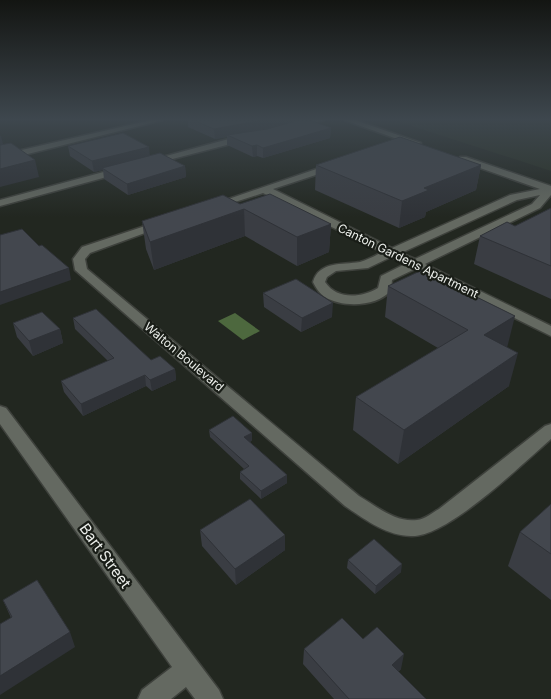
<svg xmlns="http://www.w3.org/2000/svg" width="551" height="699" font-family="Inter,sans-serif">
<rect width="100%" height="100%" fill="#222720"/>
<path fill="#283024" d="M393,120h158v51z"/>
<path fill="#4d683e" d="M235,313l25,18 -17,9 -25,-19z"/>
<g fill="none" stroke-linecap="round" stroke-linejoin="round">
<defs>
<g id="minor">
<path d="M151,120h12l-163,41v-6z"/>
<path d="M312,120h12l-30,9 -4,-2z"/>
<path d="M344,120h11l66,23 -7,2z"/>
<path d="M247,134l4,3 -1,2 -101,26 -5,-3z"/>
<path d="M460,157h6l85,29v9l-11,13 -115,56 126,62v10l-136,-67 -23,11 -1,10c-13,17 -49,18 -66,7 -6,-4 -9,-9 -12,-15 6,-21 29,-17 47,-20 7,-2 15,-6 22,-10l-119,-59 -50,16 -5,-3 126,-43 3,1v4l-64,21 119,59 118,-53 30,-6 -80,-28zM540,195l-8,9 -117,55 -14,-6 116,-53zM391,257l14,7 -24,12 -3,12c-17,10 -41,12 -53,-6l2,-5 9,-6 32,-3z"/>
<path d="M122,167l5,3 -2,2 -125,34v-6z"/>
<path d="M163,220l4,1v4l-77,28 -5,6 2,10 272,227c17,10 37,27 58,24 8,-1 15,-7 22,-11l106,-83 6,-2v15c-29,25 -104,99 -140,97 -24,0 -47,-17 -66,-30l-270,-236 -2,-11 9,-12z"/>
<path d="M0,406l6,2 213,282 4,9h-28l-9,-12 -15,12h-33l4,-9 30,-23 -172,-243z"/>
</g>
</defs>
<use href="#minor" stroke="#3e413c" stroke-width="3"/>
<use href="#minor" fill="#646961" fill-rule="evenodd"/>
</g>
<g fill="#3a3d43">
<path d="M188,120h105v1l38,7 -1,10 -67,20 -6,-2 -4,1 -26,-12v-8l-12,2 -27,-12z"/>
<path d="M68,146l82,9 35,11 1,11 -58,18 -24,-16 -1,-9 -9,2 -24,-16z"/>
<path d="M316,165h165l-5,25 -50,22 -1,5 -26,11 -84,-38z"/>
<path d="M240,204l91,20 -2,28 -32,14 -52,-30 -91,34 -8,-21 -4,-28z"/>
<path d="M551,208v91l-77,-35 6,-28 35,-10z"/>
<path d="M388,286l119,61 2,39 -111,78 -45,-34 3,-33 82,-49 -53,-31z"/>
<path d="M263,293l69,24 -31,15 -37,-25z"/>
<path d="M73,318l78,42 24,9 1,11 -24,11 -6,-5 -63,30 -19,-24 -3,-11 47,-20 -33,-32z"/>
<path d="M13,323l47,6 3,14 -30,13 -16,-19z"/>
<path d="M209,430l43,3v7l-2,2 37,33v8l-26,16 -21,-20v-7l4,-3 -34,-32z"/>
<path d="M551,504v96l-43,-34 12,-34z"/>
<path d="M200,530l85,20 -49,35 -34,-39z"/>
<path d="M348,560l53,12 -26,22 -28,-26z"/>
<path d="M3,600l72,47 -64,-29z"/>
<path d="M363,639l38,30 -3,3 28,27h-92l-31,-35 1,-15z"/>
</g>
<g fill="#2f3237">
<path d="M263,120h30v3l-63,13 -3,-1v2l-12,2 -1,-10z"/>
<path d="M331,128l-1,10 -67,20v-10z"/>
<path d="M0,136h1l4,16 -5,1z"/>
<path d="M257,145v11l-4,1 -1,-11z"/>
<path d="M149,147l1,10 -48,11 1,2 -9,2 -2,-11z"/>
<path d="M35,160l4,17 -39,10v-18z"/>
<path d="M481,165l-5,25 -50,22 -1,5 -26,11 3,-27 22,-13z"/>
<path d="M185,166l1,11 -58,18 -1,-11z"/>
<path d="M244,209l1,27 -91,34 -4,-28z"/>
<path d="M331,224l-2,28 -32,14v-29z"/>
<path d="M69,268l2,12 -71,25v-13z"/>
<path d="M333,303l-1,14 -31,15 1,-14z"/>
<path d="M515,316l-8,32 -23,-13z"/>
<path d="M60,329l3,14 -30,13 -4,-15z"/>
<path d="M518,353l-9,33 -111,78 6,-34z"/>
<path d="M175,369l1,11 -24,11 -2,-11z"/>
<path d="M145,375l1,11 -63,30 -2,-12z"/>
<path d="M252,433v7l-7,5 -1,-8z"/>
<path d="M287,475v8l-26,16v-8z"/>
<path d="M285,535v15l-49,35 -1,-16z"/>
<path d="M402,564l-1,8 -26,22 1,-8z"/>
<path d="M70,632l5,15 -75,48v-19z"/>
<path d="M404,654l-3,15 -12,11 3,-15z"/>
</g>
<g fill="#43474e" stroke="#2f3237">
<path d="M193,120h70l-49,9z"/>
<path d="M299,120h11l21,8 -68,20 -6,-3 -5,1 -25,-11 40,-6z"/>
<path d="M123,133l26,14 -57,14 -24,-15z"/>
<path d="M400,137l81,28 -57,23 5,2 -27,11 -86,-36z"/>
<path d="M11,143l24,17 -35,9v-24z"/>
<path d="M160,153l25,13 -58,18 -25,-16z"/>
<path d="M270,194l61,30 -34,13 -53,-28 -94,33 -8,-21 81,-26 17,9z"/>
<path d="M551,208v58l-71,-30 27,-14 8,4z"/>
<path d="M22,229l17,17 3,-1 27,23 -69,24v-57z"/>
<path d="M422,270l93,46 -31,19 34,18 -114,77 -48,-33 112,-67 -80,-44z"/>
<path d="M296,279l37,24 -31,15 -39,-25z"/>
<path d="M96,309l55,51 9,-4 15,13 -25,11 -5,-5 -64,29 -20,-23 53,-23 -41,-40z"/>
<path d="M42,312l18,17 -31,12 -16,-18z"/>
<path d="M233,416l19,17 -8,4 43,38 -26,16 -21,-19 9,-6 -40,-36z"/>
<path d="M250,499l35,36 -50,34 -35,-39z"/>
<path d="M551,504v50l-31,-22z"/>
<path d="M374,539l28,25 -26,22 -28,-26z"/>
<path d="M37,580l33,52 -70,44v-52l12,-7 -9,-17z"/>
<path d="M342,618l21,21 14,-12 27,27 -12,11 34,34h-77l-45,-50z"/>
</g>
<linearGradient id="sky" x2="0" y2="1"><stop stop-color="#131512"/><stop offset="0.55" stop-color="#3e474e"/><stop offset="1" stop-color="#3e474e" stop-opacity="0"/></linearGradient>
<rect width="551" height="217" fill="url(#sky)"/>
<g text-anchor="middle" stroke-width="4.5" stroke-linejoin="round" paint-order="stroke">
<g font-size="12" fill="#edf0ec" stroke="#191d17">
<text transform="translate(408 261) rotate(26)" y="4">Canton Gardens Apartment</text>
<text transform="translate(184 357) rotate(40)" y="4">Walton Boulevard</text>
</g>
<g font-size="15" fill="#edf0ec" stroke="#191d17">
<text transform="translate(105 556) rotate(54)" y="5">Bart Street</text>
</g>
</g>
</svg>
